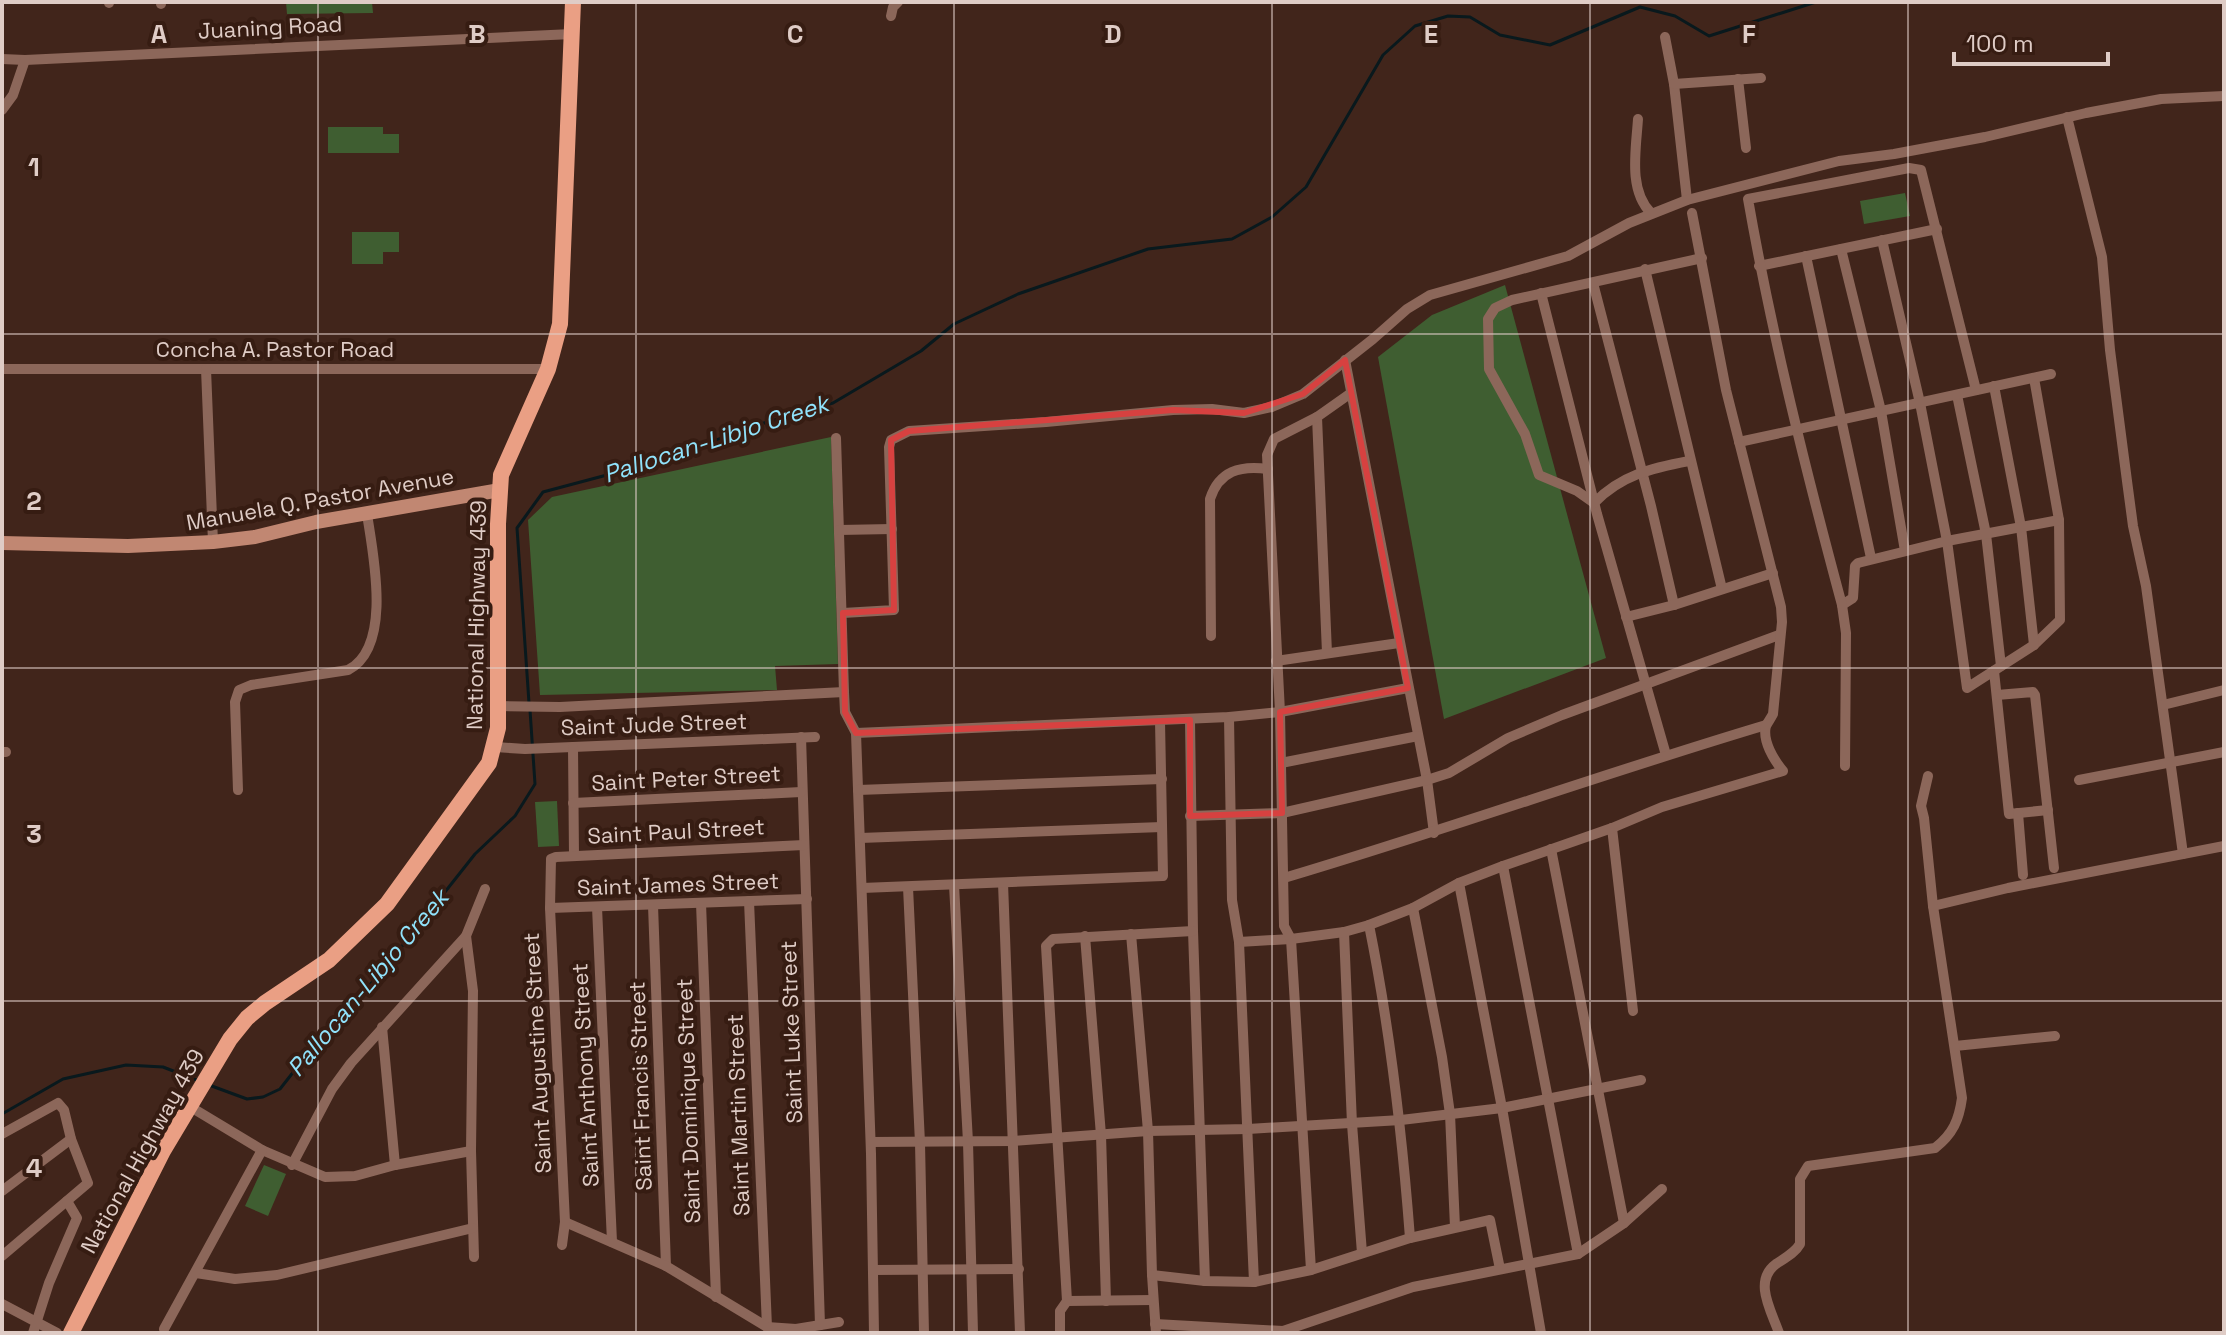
<svg xmlns="http://www.w3.org/2000/svg" width="2226" height="1335" font-family="'Space Grotesk',sans-serif">
<rect width="100%" height="100%" fill="#41251b"/>
<g fill="#3f5e31">
<path d="M286,2h86l1,11 -86,1z"/>
<path d="M328,127h55v7h16v19h-71z"/>
<path d="M1905,193l5,23 -46,8 -4,-23z"/>
<path d="M352,232h47v20h-16v12h-31z"/>
<path d="M1505,285l101,373 -162,61 -66,-362 54,-42z"/>
<path d="M831,437l7,227 -63,2 2,24 -237,5 -12,-175 24,-23z"/>
<path d="M557,801l2,45 -21,1 -3,-45z"/>
<path d="M264,1165l22,9 -18,42 -23,-10z"/>
</g>
<g fill="none" stroke-linecap="round" stroke-linejoin="round">
<g stroke="#09191d" stroke-width="3">
<path d="M529,703l-12,-175 26,-36 109,-29 112,-40 69,-20 88,-52 33,-27 64,-30 130,-45 84,-10 40,-22 34,-30 77,-132 32,-29 33,-10 22,1 30,18 50,10 90,-38 35,9 34,20 107,-34"/>
<path d="M209,1085l38,14 16,-2 17,-8 18,-23 21,-19 21,-29 44,-49 91,-115 40,-38 20,-32 -5,-74"/>
<path d="M2,1114l61,-35 63,-14 37,2 36,14"/>
</g>
<g stroke="#8c675a" stroke-width="10">
<path d="M109,2v1"/>
<path d="M161,2v2"/>
<path d="M891,16l2,-9 5,-5"/>
<path d="M1665,37l9,47 13,116"/>
<path d="M2,59l23,1 547,-26"/>
<path d="M1738,79l8,69"/>
<path d="M1674,84l87,-6"/>
<path d="M2,110l11,-15 12,-35"/>
<path d="M2067,117l35,140 8,93 17,131 6,45 13,60 37,268"/>
<path d="M1638,119c-2,31 -10,71 13,94"/>
<path d="M1882,240l38,163 27,138 20,147 67,-43 26,-25 -1,-100 -25,-142"/>
<path d="M1841,249l40,162 24,140"/>
<path d="M1806,256l65,302"/>
<path d="M1759,266l178,-37"/>
<path d="M1645,269l77,320"/>
<path d="M1593,283l58,223 23,99"/>
<path d="M1541,293l56,221 69,241"/>
<path d="M1345,360l82,420 7,53"/>
<path d="M2,369h546"/>
<path d="M206,369l7,173"/>
<path d="M1994,386l27,141 13,118"/>
<path d="M1957,395l29,139 15,132"/>
<path d="M1317,417l10,236"/>
<path d="M836,438l8,254 1,20 11,21 15,421 3,179"/>
<path d="M1739,442l312,-68"/>
<path d="M1689,461c-37,7 -68,14 -95,42l-17,-12 -38,-16 -14,-41 -36,-65 -1,-50 7,-11 17,-8 190,-42"/>
<path d="M839,530l53,-1"/>
<path d="M1842,605l11,-7 2,-32 3,-3 89,-22 112,-21"/>
<path d="M843,613l51,-3 -5,-163 2,-7 18,-9 137,-9 127,-12 39,-1 32,4 28,-6 31,-13 70,-55 34,-30 23,-14 138,-39 61,-33 58,-23 152,-39 55,-7 91,-17 101,-24 75,-14 63,-3"/>
<path d="M1626,617l48,-12 99,-32"/>
<path d="M1211,636l-1,-137c9,-28 30,-34 58,-30"/>
<path d="M1276,661l123,-18"/>
<path d="M1994,671l15,143 39,-4"/>
<path d="M1997,695l36,-3 2,3 19,173"/>
<path d="M2163,705l61,-15"/>
<path d="M499,706l61,1 284,-15"/>
<path d="M1229,717l3,183 7,42 15,340"/>
<path d="M1190,720l3,211 12,350"/>
<path d="M856,733l373,-16 51,-5 128,-24"/>
<path d="M801,737l19,588"/>
<path d="M495,747l30,2 290,-12"/>
<path d="M573,747l1,109"/>
<path d="M2,752h4"/>
<path d="M1281,763l137,-27"/>
<path d="M1845,766l1,-133 -4,-28c-36,-134 -70,-269 -94,-406l161,-31 12,2 55,220"/>
<path d="M2079,780l145,-28"/>
<path d="M238,790l-3,-88 4,-12 12,-5 97,-15c45,-23 25,-116 19,-156"/>
<path d="M858,790l304,-11"/>
<path d="M573,803l228,-11"/>
<path d="M2018,813l5,62"/>
<path d="M1190,816l92,-3 145,-33 22,-7 59,-35 54,-23 217,-80"/>
<path d="M1612,828l21,183"/>
<path d="M860,838l302,-11"/>
<path d="M1551,849l73,374"/>
<path d="M1503,866l75,388"/>
<path d="M1284,878c162,-48 321,-105 482,-153"/>
<path d="M1003,883l17,450"/>
<path d="M1459,883l43,225 39,225"/>
<path d="M954,885l14,257 5,191"/>
<path d="M908,887l12,256 4,190"/>
<path d="M862,888l301,-12 -3,-155"/>
<path d="M749,901l18,426"/>
<path d="M701,903l15,394"/>
<path d="M653,905l13,361"/>
<path d="M1933,906l75,-18 216,-42"/>
<path d="M597,907l15,335"/>
<path d="M550,908l257,-9"/>
<path d="M1413,908l29,149 8,57 5,113"/>
<path d="M1369,925c21,104 33,207 41,313"/>
<path d="M1344,932l8,192 10,129"/>
<path d="M1131,934l17,197 4,144 4,58"/>
<path d="M466,936l7,55 -2,160 3,106"/>
<path d="M1085,936l16,199 5,166"/>
<path d="M1239,942l52,-3 53,-7 25,-7 44,-17 46,-25 44,-17 109,-38 50,-21 121,-36c-9,-11 -21,-30 -17,-45 2,-4 5,-8 7,-12l9,-92 -1,-15 -55,-217 -34,-177"/>
<path d="M382,1027l13,138"/>
<path d="M1955,1046l100,-10"/>
<path d="M189,1106l73,44 63,27 30,-1 40,-11 76,-14"/>
<path d="M2,1134l56,-31 6,7 7,29 17,44 -86,73"/>
<path d="M871,1142l143,-1 134,-10 100,-2 153,-9 101,-12 139,-28"/>
<path d="M292,1165l40,-76 19,-26 115,-127 19,-47"/>
<path d="M2,1191l69,-52"/>
<path d="M565,1222l101,44 101,61 29,2 43,-7"/>
<path d="M562,1245l3,-23 -15,-314 1,-49 5,-2 248,-12"/>
<path d="M873,1270l146,-1"/>
<path d="M1311,1270l-20,-331 -7,-13 -4,-214 -13,-257 7,-16 43,-22 34,-24"/>
<path d="M196,1273l39,6 42,-4 196,-47"/>
<path d="M1152,1275l53,6 49,1 57,-12 99,-32 80,-18 10,49"/>
<path d="M1067,1301l86,-1"/>
<path d="M2,1304l55,29"/>
<path d="M1155,1324l128,7 130,-44 165,-33 46,-31 38,-34"/>
<path d="M164,1329l98,-179"/>
<path d="M33,1333l16,-50 28,-65 -10,-17"/>
<path d="M1060,1333v-22l7,-10 -21,-355 7,-7 140,-8"/>
<path d="M1779,1333c-8,-23 -26,-52 -3,-69 9,-6 19,-11 24,-20v-65l8,-13 127,-18c18,-14 24,-28 27,-50l-29,-192 -9,-88 -3,-12 7,-30"/>
</g>
<path stroke="#c18772" stroke-width="14" d="M2,543l126,3 85,-4 42,-5 61,-15 184,-32"/>
<path stroke="#ea9f84" stroke-width="16" d="M71,1333l92,-182 67,-112 17,-21 18,-15 64,-43 58,-56 102,-141 9,-35v-204l3,-49 47,-106 12,-45 13,-322"/>
</g>
<path fill="none" stroke="#d74140" stroke-width="6" stroke-linejoin="round" d="M1345,360l63,328 -128,24 2,101 -92,3v-96l-334,13 -11,-21 -2,-99 51,-3 -3,-170 18,-9 264,-21 71,3 59,-19z"/>
<path fill="none" stroke="#dfccc6" stroke-width="2" stroke-opacity="0.55" d="M318,2v1331M636,2v1331M954,2v1331M1272,2v1331M1590,2v1331M1908,2v1331M2,334h2222M2,668h2222M2,1001h2222"/>
<g text-anchor="middle" stroke-width="8" stroke-linejoin="round" paint-order="stroke">
<g font-size="22" fill="#dfccc6" stroke="#361c12">
<text transform="translate(270 27) rotate(-3)" y="8">Juaning Road</text>
<text x="275" y="357">Concha A. Pastor Road</text>
<text transform="translate(320 499) rotate(-10)" y="8">Manuela Q. Pastor Avenue</text>
<text transform="translate(476 615) rotate(-89)" y="8">National Highway 439</text>
<text transform="translate(654 724) rotate(-2)" y="8">Saint Jude Street</text>
<text transform="translate(686 778) rotate(-3)" y="8">Saint Peter Street</text>
<text transform="translate(676 831) rotate(-3)" y="8">Saint Paul Street</text>
<text transform="translate(678 884) rotate(-2)" y="8">Saint James Street</text>
<text transform="translate(791 1032) rotate(-92)" y="8">Saint Luke Street</text>
<text transform="translate(537 1053) rotate(-93)" y="8">Saint Augustine Street</text>
<text transform="translate(585 1075) rotate(-93)" y="8">Saint Anthony Street</text>
<text transform="translate(640 1086) rotate(-92)" y="8">Saint Francis Street</text>
<text transform="translate(688 1101) rotate(-92)" y="8">Saint Dominique Street</text>
<text transform="translate(738 1115) rotate(-92)" y="8">Saint Martin Street</text>
<text transform="translate(142 1151) rotate(-61)" y="8">National Highway 439</text>
</g>
<g font-size="24" font-style="italic" fill="#90e2fb" stroke="#361c12">
<text transform="translate(716 439) rotate(-18)" y="8">Pallocan-Libjo Creek</text>
<text transform="translate(368 983) rotate(-50)" y="8">Pallocan-Libjo Creek</text>
</g>
</g>
<g font-size="26" text-anchor="middle" font-weight="bold" fill="#dfccc6" stroke="#361c12" stroke-width="8" stroke-linejoin="round" paint-order="stroke">
<text x="159" y="43">A</text>
<text x="477" y="43">B</text>
<text x="795" y="43">C</text>
<text x="1113" y="43">D</text>
<text x="1431" y="43">E</text>
<text x="1749" y="43">F</text>
<text x="34" y="176">1</text>
<text x="34" y="510">2</text>
<text x="34" y="843">3</text>
<text x="34" y="1177">4</text>
</g>
<rect width="2226" height="1335" fill="none" stroke="#dfccc6" stroke-width="8"/>
<path d="M1954 52v12h154v-12" fill="none" stroke="#dfccc6" stroke-width="4"/>
<text x="1966" y="52" font-size="24" fill="#dfccc6" stroke="#361c12" stroke-width="6" paint-order="stroke">100 m</text>
</svg>
